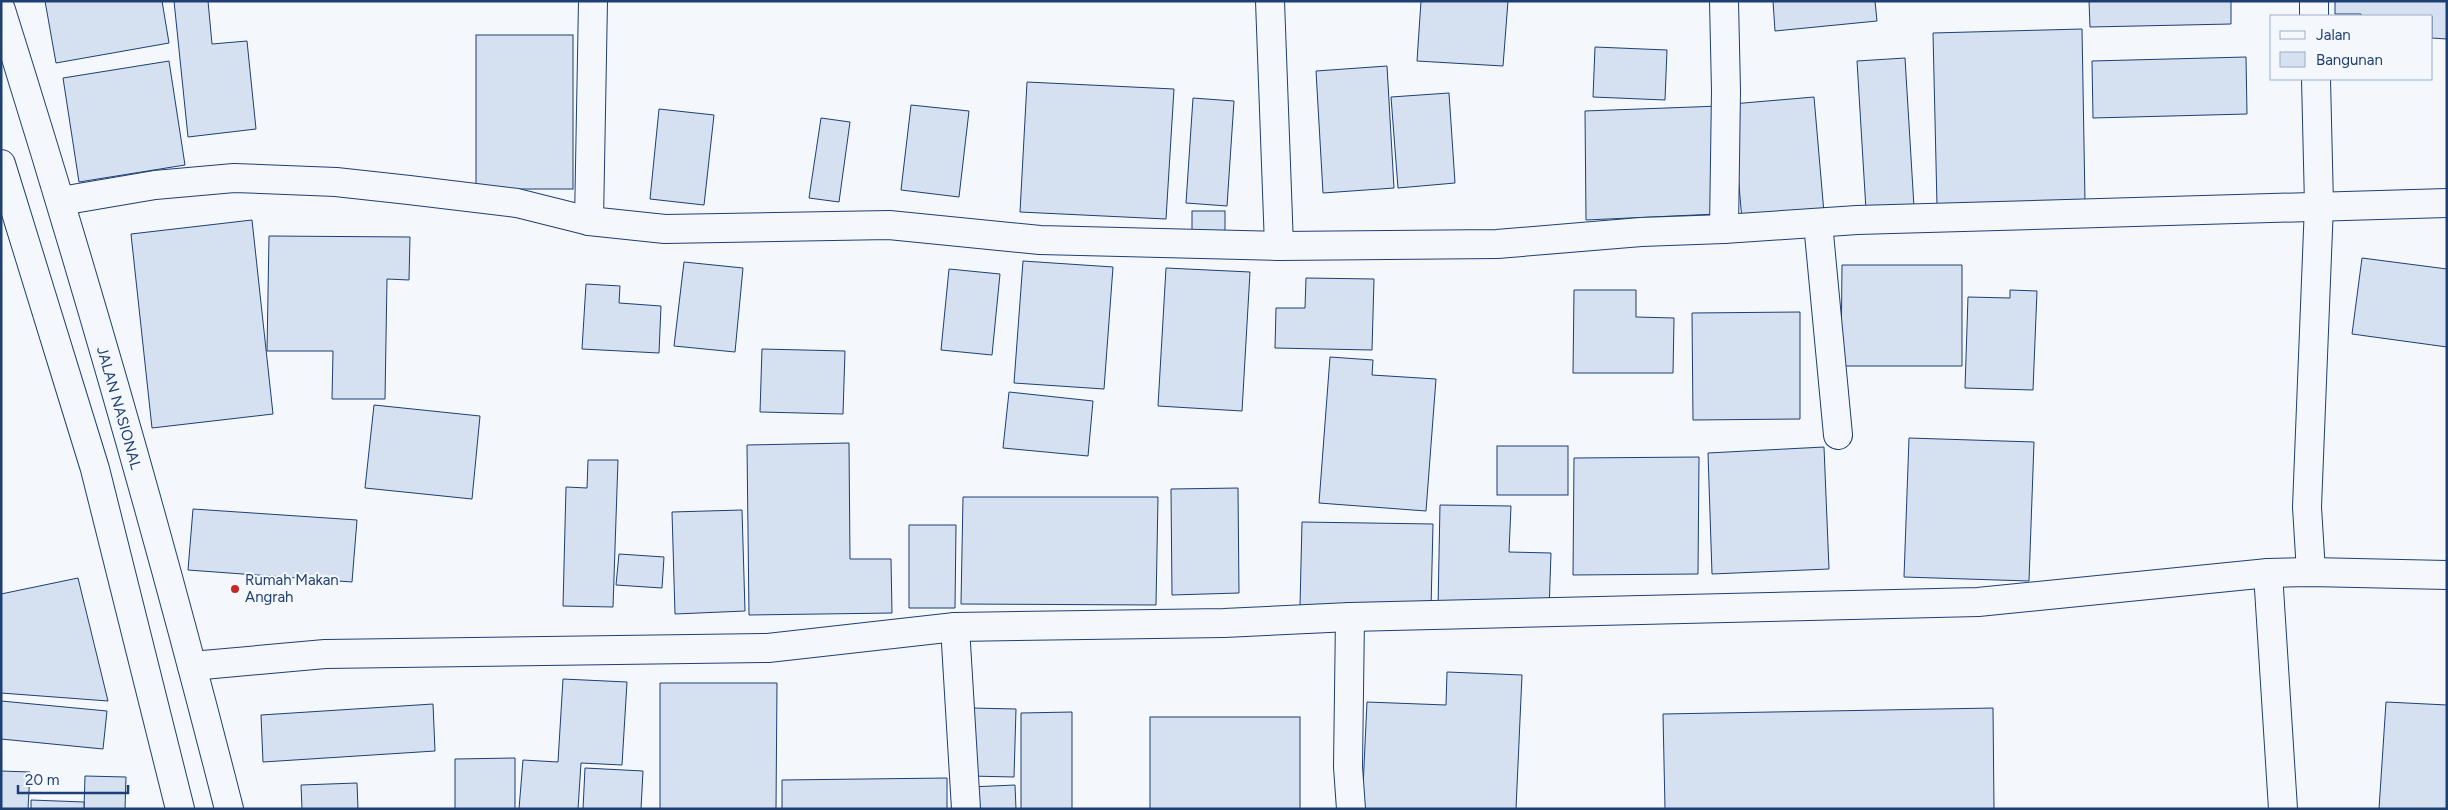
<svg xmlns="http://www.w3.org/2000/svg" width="2448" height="810" font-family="Figtree,sans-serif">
<rect width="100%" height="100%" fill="#f4f7fb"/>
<g fill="#d5e0f0" stroke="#1d3f73">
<path d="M45,1h117l7,42 -113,20z"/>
<path d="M174,1h34l4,43 35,-3 9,88 -68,8z"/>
<path d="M1421,1h87l-5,65 -86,-5z"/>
<path d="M1773,1h102l2,20 -102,10z"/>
<path d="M2089,1h142v23l-141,3z"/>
<path d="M2335,1h112v38l-15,-1v-22h-71v-2h-26z"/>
<path d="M2082,29l3,173 -148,4 -4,-173z"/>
<rect x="476" y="35" width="97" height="154"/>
<path d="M1595,47l72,3 -2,50 -72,-3z"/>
<path d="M2246,57l1,57 -154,4 -1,-57z"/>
<path d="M1905,58l9,149 -48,3 -9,-149z"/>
<path d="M169,61l16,104 -106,17 -16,-104z"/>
<path d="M1387,66l7,122 -71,5 -7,-122z"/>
<path d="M1027,82l147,7 -8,130 -146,-7z"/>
<path d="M1449,93l6,90 -57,5 -7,-91z"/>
<path d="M1814,97l10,116 -82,7 -10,-116z"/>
<path d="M1193,98l41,3 -7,105 -41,-3z"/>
<path d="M911,105l58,6 -10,86 -58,-7z"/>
<path d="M1720,106l-3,108 -131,6 -1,-109z"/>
<path d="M659,109l55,6 -10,90 -54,-6z"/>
<path d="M821,118l29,4 -11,80 -30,-4z"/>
<rect x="1192" y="211" width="33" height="27"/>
<path d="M252,220l21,194 -121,14 -21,-194z"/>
<path d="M269,236l141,1 -1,43 -22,-1 -2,120h-53l1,-48h-66z"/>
<path d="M2362,258l85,11v78l-95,-13z"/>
<path d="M1023,261l90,6 -9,122 -90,-6z"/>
<path d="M684,262l59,6 -8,84 -61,-6z"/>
<path d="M1842,265h120v101h-121z"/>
<path d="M1166,268l84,4 -8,139 -84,-5z"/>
<path d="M949,269l51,5 -8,81 -51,-5z"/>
<path d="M1306,278l68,1 -2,71 -97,-2 1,-40h29z"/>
<path d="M586,284l34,2 -1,17 42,3 -2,47 -77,-4z"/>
<path d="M1574,290h62v27l38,1 -1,55h-100z"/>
<path d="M2010,290l27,1 -4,99 -68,-2 3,-91 42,1z"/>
<path d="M1800,312v107l-107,1 -1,-107z"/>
<path d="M762,349l83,2 -2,63 -83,-2z"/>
<path d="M1330,357l43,3 -1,15 64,4 -10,132 -107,-8z"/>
<path d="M1009,392l84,9 -5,55 -85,-8z"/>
<path d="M374,405l106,11 -8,83 -107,-11z"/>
<path d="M1909,438l125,4 -5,139 -125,-4z"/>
<path d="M849,443l1,116h41l1,54 -143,2 -2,-170z"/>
<rect x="1497" y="446" width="71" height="49"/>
<path d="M1824,447l5,122 -117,5 -4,-121z"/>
<path d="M1699,457l-1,117 -125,1 1,-117z"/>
<path d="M588,460h30l-5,147 -50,-1 3,-119 21,1z"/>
<path d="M1238,488l1,105 -67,2 -1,-106z"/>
<path d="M963,497h195l-2,108 -195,-1z"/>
<path d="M1440,505l71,1 -2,46 42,1 -2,58 -111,-3z"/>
<path d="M193,509l164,11 -5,62 -164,-12z"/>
<path d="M742,510l3,101 -70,3 -3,-102z"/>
<path d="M1302,522l131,2 -2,84 -131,-2z"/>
<path d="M909,525h47l-1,83h-46z"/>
<path d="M619,554l45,3 -2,31 -46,-3z"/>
<path d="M78,578l30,123 -107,-8v-99z"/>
<path d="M1447,672l75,3 -6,134h-154l5,-107 79,3z"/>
<path d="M563,679l64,3 -5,83 -41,-2 -3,46h-59l4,-49 35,2z"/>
<path d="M660,683h117l-1,126h-116z"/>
<path d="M1,701l106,10 -4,38 -102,-10z"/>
<path d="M2386,702l61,3v104h-68z"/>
<path d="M433,704l2,47 -172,11 -2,-47z"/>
<path d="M971,708l45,1 -2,68 -45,-1z"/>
<path d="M1993,708l1,101h-329l-2,-95z"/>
<path d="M1072,712v97h-51v-96z"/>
<rect x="1150" y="717" width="150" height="92"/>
<path d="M515,758v51h-60v-50z"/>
<path d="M585,768l58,3 -2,38h-58z"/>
<path d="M1,771l29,1 -2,37h-27z"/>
<path d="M85,776l41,1 -1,32h-41z"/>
<path d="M947,778v31h-165v-29z"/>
<path d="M357,783l1,26h-56l-1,-24z"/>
<path d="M1015,785l1,24h-45l-1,-22z"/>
<path d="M31,800l53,2v7h-53z"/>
</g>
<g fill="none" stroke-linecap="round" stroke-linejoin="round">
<defs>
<g id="street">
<path d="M1270,1l9,245"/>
<path d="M1724,1l2,90 -2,138"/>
<path d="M2314,1v15"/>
<path d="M61,201l94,-16 79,-7 102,4 73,8 108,13 72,18 76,8 224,-4 151,15 239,6 218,-2 144,-12 83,-3 133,-9 590,-17"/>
<path d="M589,221l4,-220"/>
<path d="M1818,223l20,212"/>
<path d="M2311,572l-4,-65 12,-302 -3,-126"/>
<path d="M2268,573l15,236"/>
<path d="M1350,617l-2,150 3,42"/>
<path d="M955,627l11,182"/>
<path d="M192,666l133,-12 443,-6 187,-21 269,-4 126,-6 628,-15 290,-29 43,-1 136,3"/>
</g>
<g id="highway">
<path d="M1,10c83,264 160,531 228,799"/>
<path d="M1,164l94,305 85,340"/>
</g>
</defs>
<use href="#street" stroke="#1d3f73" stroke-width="30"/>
<use href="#highway" stroke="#1d3f73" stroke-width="30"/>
<use href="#street" stroke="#f4f7fb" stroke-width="28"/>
<use href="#highway" stroke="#f4f7fb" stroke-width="28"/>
</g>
<circle fill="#c62828" stroke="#f4f7fb" stroke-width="2" cx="235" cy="589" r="5"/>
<g text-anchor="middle" stroke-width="4" stroke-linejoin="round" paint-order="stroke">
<g font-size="15" fill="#1d3f73" stroke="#f4f7fb">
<text transform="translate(119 408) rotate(74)" y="5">JALAN NASIONAL</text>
</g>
<g font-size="15" fill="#1d3f73" stroke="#f4f7fb" text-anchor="start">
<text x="245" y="585">Rumah Makan<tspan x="245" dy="17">Angrah</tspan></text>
</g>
</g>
<rect width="2448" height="810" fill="none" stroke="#1d3f73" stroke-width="5"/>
<rect x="2270" y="15" width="162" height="65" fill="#f4f7fb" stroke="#9eadc5"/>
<rect x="2280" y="31" width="25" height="8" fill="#f4f7fb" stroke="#9eadc5"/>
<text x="2316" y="40" font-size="15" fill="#1d3f73">Jalan</text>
<rect x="2280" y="52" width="25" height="15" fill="#d5e0f0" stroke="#9eadc5"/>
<text x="2316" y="65" font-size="15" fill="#1d3f73">Bangunan</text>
<path d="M18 785v8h110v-8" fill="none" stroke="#1d3f73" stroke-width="2.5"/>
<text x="25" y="785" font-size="15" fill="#1d3f73" stroke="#f4f7fb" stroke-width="4" paint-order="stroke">20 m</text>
</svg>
